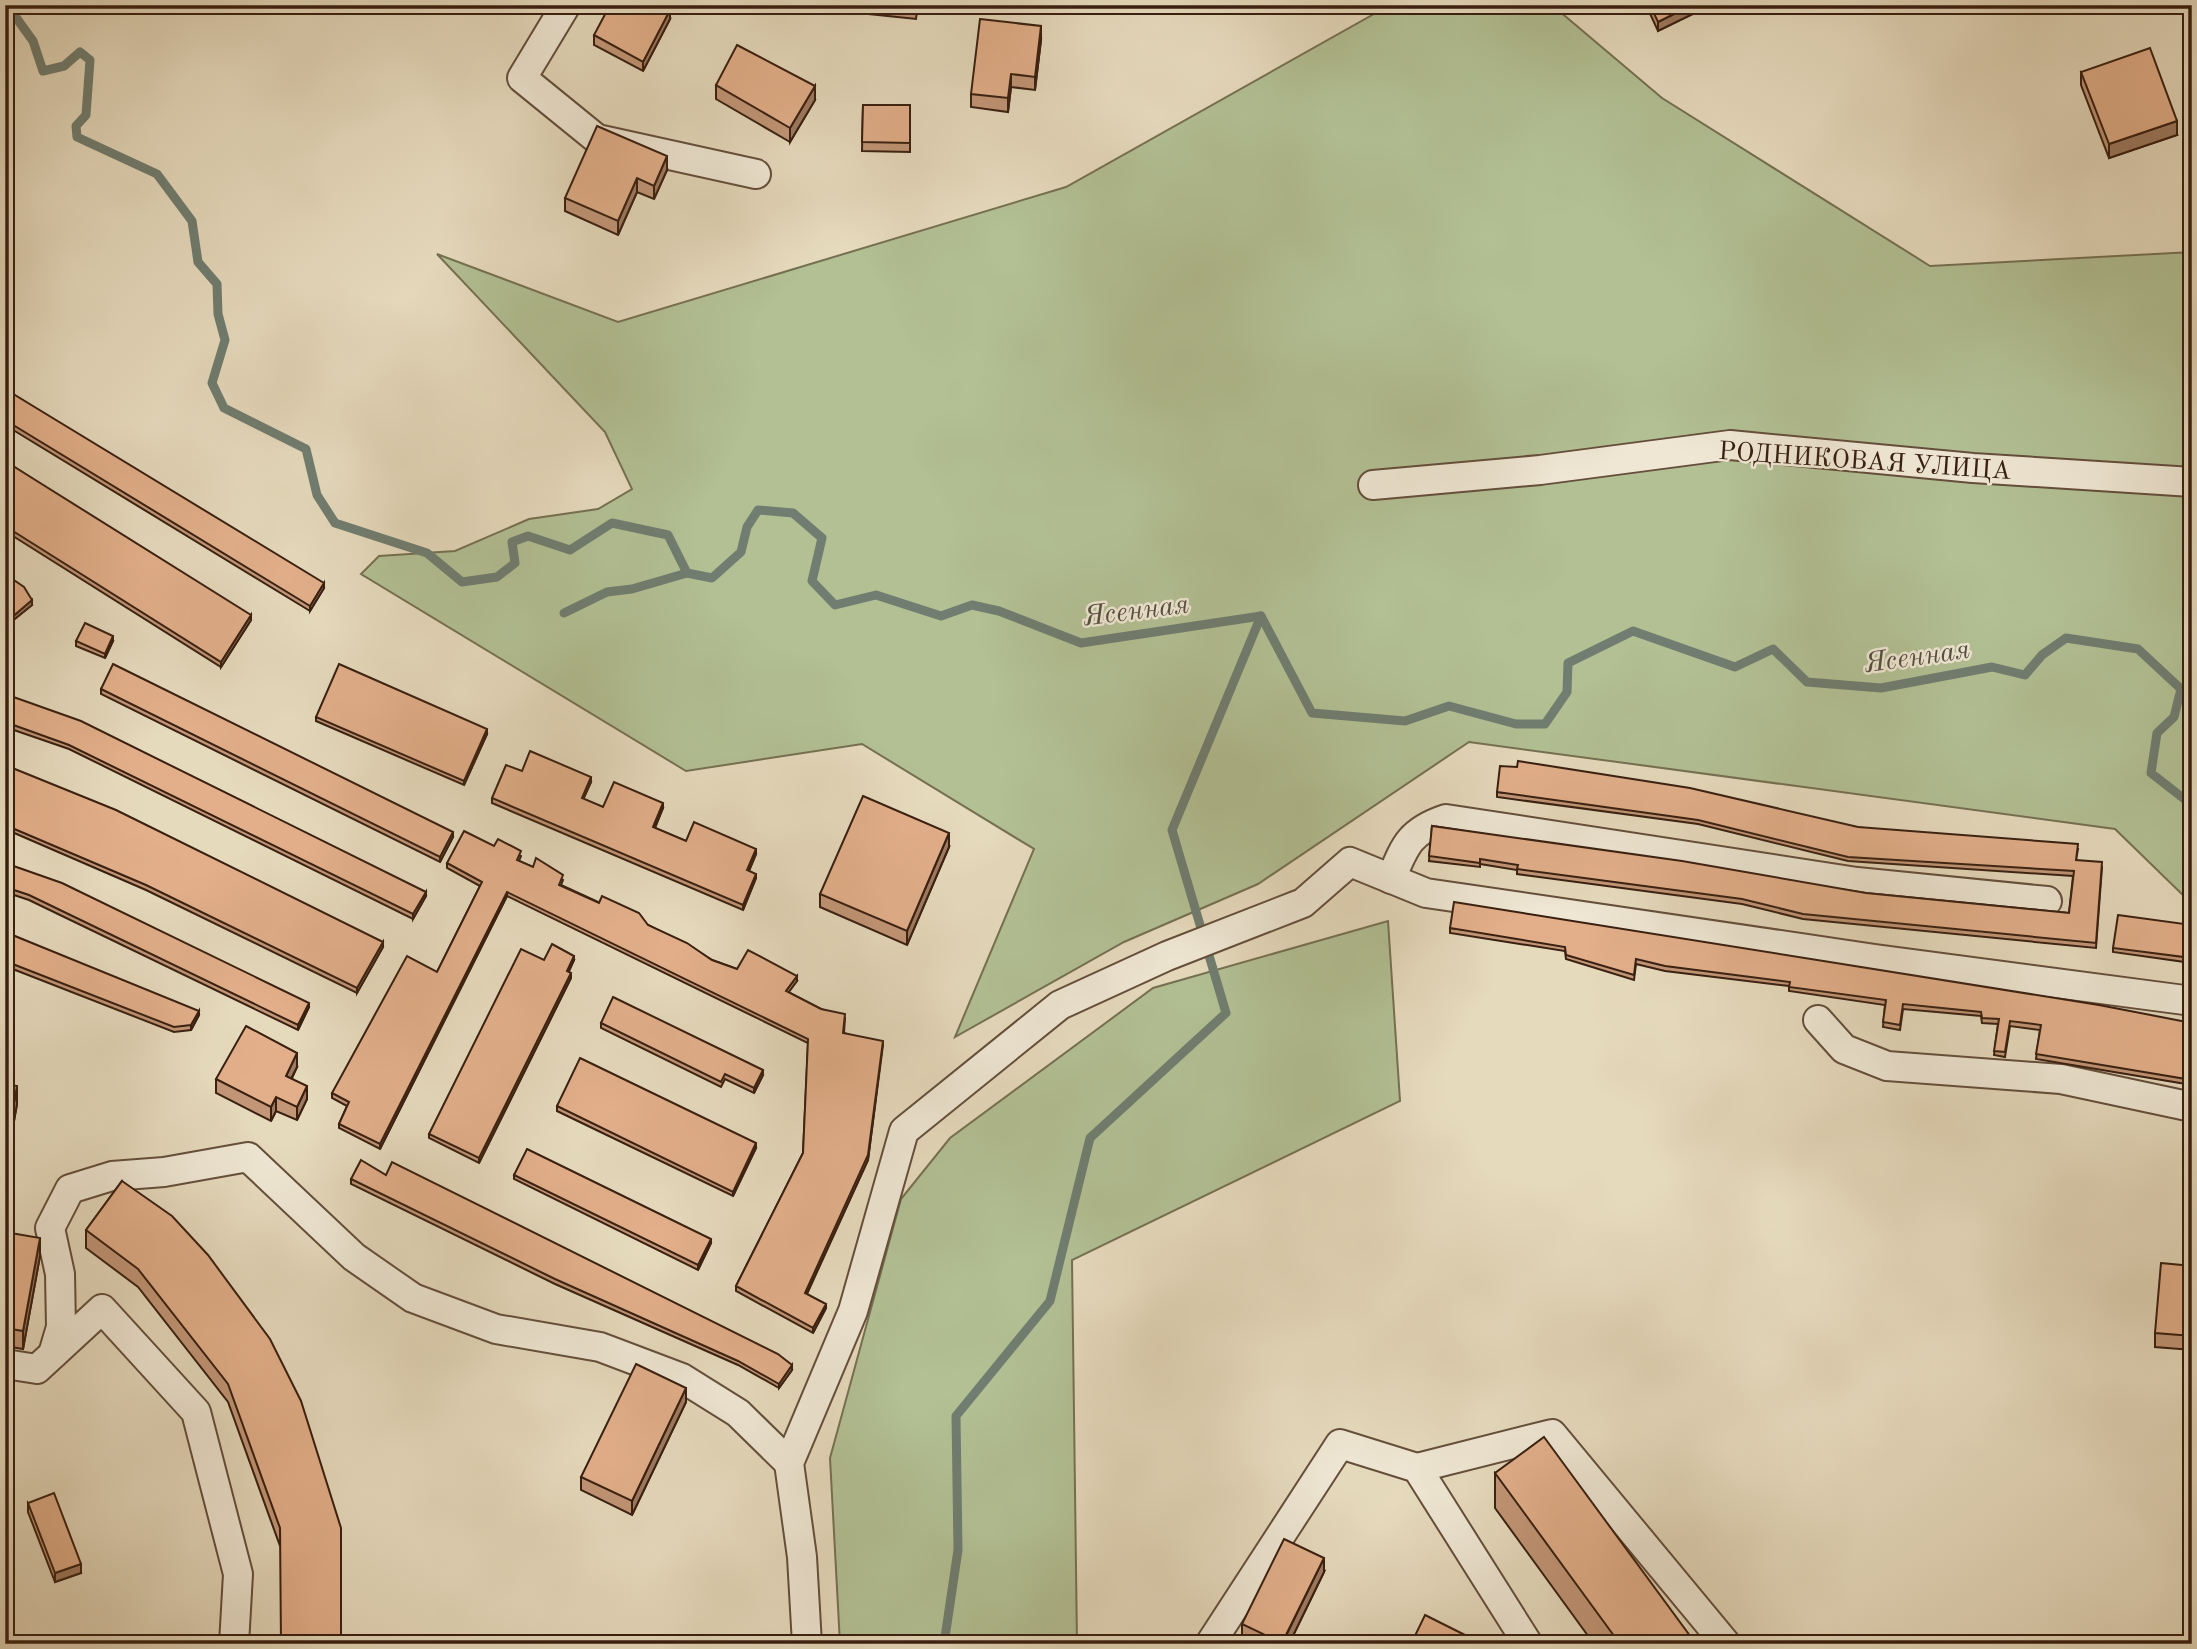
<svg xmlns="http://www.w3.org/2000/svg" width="2197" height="1649" font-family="'Old Standard TT',serif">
<rect width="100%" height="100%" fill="#e6dabd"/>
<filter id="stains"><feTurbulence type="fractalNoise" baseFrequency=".00286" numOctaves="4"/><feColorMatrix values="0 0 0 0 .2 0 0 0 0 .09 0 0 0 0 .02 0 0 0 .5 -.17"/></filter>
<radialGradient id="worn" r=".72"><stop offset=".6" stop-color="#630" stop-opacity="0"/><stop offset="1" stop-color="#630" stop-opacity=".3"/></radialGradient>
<g fill="#b2c094" stroke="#757052" stroke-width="2">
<path d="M1390,5h162l110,93 268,168 262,-14v652l-77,-75 -646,-87 -211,142 -134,58 -169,95 79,-188 -172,-105 -176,27 -325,-197 18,-18 76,-5 74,-32 69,-10 34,-20 -27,-57 -168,-178 181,68 448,-135z"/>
<path d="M1388,921l12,180 -328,159 5,384h-237l-10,-186 71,-259 49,-61 203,-150z"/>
</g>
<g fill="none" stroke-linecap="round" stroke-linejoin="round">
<g stroke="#707d70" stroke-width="9">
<path d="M7,5l26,36 10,30 21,-5 16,-14 10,8 -4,55 -10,11 1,11 80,37 35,47 6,41 19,22 1,30 7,26 -13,43 12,25 82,41 11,46 18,28 92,30 35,29 35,-5 18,-14 -3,-21 16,-6 42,14 42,-27 56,12 19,38 25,5 29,-26 6,-25 11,-17 35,3 29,25 -10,43 23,24 41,-10 65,21 31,-11 27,6 82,32 180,-27 51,97 93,8 44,-15 67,18h29l22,-32 1,-29 65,-32 102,36 38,-18 34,33 74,6 111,-21 33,8 17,-20 24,-17 72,11 43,40 -7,28 -17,16 -6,40 41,32"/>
<path d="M564,613l43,-21 25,-3 55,-16"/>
<path d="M944,1644l14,-94 -2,-134 94,-115 40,-163 136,-125 -54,-183 89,-214"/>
</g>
<defs>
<g id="minor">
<path d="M566,5l-44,73 75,61 159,35"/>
<path d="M1373,485l167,-15 190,-25 243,23 219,14"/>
<path d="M1391,879c14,-34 19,-48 55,-60l411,63 190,19"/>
<path d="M1818,1020l26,29 43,17 174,13 131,28"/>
<path d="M53,1354l8,-27 -1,-53 -10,-46 20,-39 42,-13 52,-4 84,-15 106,100 59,41 83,31 104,18 82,31 56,35 51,50"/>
<path d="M5,1364l32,5 65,-60 94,103 42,162 -4,70"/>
<path d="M1417,1468l135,-34 174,210"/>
<path d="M807,1644l-5,-87 -13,-94 64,-152 51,-180 156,-126 107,-49 136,-53 47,-41 76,31 449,66 317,42"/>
<path d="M1210,1644l130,-200 77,24 111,176"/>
</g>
</defs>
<use href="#minor" stroke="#644e3b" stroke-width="32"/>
<use href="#minor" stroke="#efe7d4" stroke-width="28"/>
</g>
<g fill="#c29677" stroke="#381f10" stroke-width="2">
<path d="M869,5h49l-2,14 -47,-5z"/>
<path d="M1646,5h65l-53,26z"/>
<path d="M670,19l-27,52 -49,-26v-10z"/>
<path d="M1041,40l-6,50 -24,-3 -3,25 -37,-5v-13z"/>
<path d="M2081,72l96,63 -68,23 -28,-73z"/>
<path d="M716,85l99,15 -25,42 -74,-43z"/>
<path d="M863,105h47v47l-48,-1z"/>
<path d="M667,170l-13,29 -17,-7 -19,43 -53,-24v-13z"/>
<path d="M5,389l319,199 -14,23 -305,-186z"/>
<path d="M5,461l246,159 -30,47 -216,-136z"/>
<path d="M5,574l27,31 -21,17 -6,-3z"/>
<path d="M76,641h37l-8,17 -29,-12z"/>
<path d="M101,689l352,148 -13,25 -339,-168z"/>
<path d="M5,694l421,202 -13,23 -344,-170 -64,-22z"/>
<path d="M316,717l171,17 -23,51 -148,-64z"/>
<path d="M5,765l378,182 -26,46 -211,-103 -141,-61z"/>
<path d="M522,771l69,11 -8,17 20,8 60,1 -8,20 31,13 70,13 -7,17 7,7 -13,32 -251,-107v-5z"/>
<path d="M1497,792l581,57 -2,11 26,7 -6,81 -293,-29 -61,-15 -225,-30v-4l-37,-6v3l-51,-6 3,-35 434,67 203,20 4,-37 -225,-15 -150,-37 -201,-27z"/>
<path d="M494,846l27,10 -2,5 44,19 -2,5 87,40 64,35 25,9 60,12 -9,11 33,17 24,9 -1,15 39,12 -15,115 -61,134 19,14 -13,25 -77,-42v-5l67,-133 5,-110 -301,-147 -127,253 -41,-21v-4l8,-18 -15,-8v-5l105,-121 43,-86 -33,-18v-5z"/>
<path d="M949,847l-42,98 -87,-38v-13z"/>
<path d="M5,863l304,144 -11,23 -269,-130 -24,-8z"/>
<path d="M2192,925v38l-79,-11v-4z"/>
<path d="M1450,928l742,95v62l-156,-26 4,-29 -30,-4 -5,31 -11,-2 4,-31 -16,-1 -1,-7 -78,-7 -3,21 -17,-3 2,-22 -96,-14v-5l-124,-15 -29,-7 -2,16 -68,-21 -1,-8 -115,-18z"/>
<path d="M5,932l194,83 -8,15 -17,2 -169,-66z"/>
<path d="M544,960h30l-6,12 3,6 -92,185 -50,-25v-4z"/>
<path d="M601,1023l162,52 -9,18 -29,-14 -4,8 -120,-59z"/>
<path d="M297,1067l-5,11 15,21 -10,21 -21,-9 -5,10 -55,-28v-14z"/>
<path d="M5,1084l12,20 -10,57h-2z"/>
<path d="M557,1106l199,42 -23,48 -176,-85z"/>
<path d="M386,1175l406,195 -13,18 -41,-23 -183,-81 -204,-100v-5z"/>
<path d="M514,1175l197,68 -13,27 -184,-91z"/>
<path d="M122,1181l179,220 -21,145 -52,-144 -90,-115 -52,-39v-18z"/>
<path d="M5,1232l35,24 -17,93 -18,-3z"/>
<path d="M2192,1266v84l-37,-3v-14z"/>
<path d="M686,1402l-54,113 -51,-25v-13z"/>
<path d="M1495,1473l201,171h-102l-99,-136z"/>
<path d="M28,1503l53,70 -26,9 -27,-70z"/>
<path d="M1324,1572l-35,72h-33l-14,-7v-13z"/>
</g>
<g fill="#9e7a61" stroke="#381f10" stroke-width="2">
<path d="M1692,5h19l-53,26v-9z"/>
<path d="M670,10v9l-27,52v-9z"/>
<path d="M1041,26v14l-6,50v-13z"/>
<path d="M1011,74v13l-3,25v-14z"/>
<path d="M815,86v14l-25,42v-14z"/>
<path d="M2177,121v14l-68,23v-14z"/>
<path d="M667,156v14l-13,29v-13z"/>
<path d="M637,178v14l-19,43v-14z"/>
<path d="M324,583v5l-14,23v-5z"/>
<path d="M32,600v5l-21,17v-4z"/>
<path d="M251,615v5l-30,47v-5z"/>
<path d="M113,636v5l-8,17v-4z"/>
<path d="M487,729v5l-23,51v-4z"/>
<path d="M591,777v5l-9,20v-4z"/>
<path d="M663,803v5l-10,24v-5z"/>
<path d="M453,832v5l-13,25v-5z"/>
<path d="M949,833v14l-42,98v-14z"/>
<path d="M756,849v5l-9,21v-5z"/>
<path d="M756,874v4l-13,32v-5z"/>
<path d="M426,892v4l-13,23v-5z"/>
<path d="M507,892v4l-127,253v-5z"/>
<path d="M383,942v5l-26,46v-5z"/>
<path d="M574,956v4l-7,16v-5z"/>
<path d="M571,973v5l-92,185v-5z"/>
<path d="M797,976v5l-11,15v-5z"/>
<path d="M309,1003v4l-11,23v-5z"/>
<path d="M199,1011v4l-8,15v-5z"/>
<path d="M883,1041l-15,119 -63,137v-4z"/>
<path d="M297,1053v14l-11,22v-13z"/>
<path d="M763,1070v5l-9,18v-5z"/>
<path d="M17,1086v18l-10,57v-18z"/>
<path d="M307,1086v13l-10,21v-13z"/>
<path d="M276,1097v14l-5,10v-14z"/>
<path d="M756,1143v5l-23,48v-4z"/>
<path d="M40,1238v18l-17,93v-18z"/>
<path d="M711,1239v4l-13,27v-5z"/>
<path d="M826,1304v4l-13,25v-5z"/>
<path d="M792,1365v5l-13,18v-4z"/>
<path d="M686,1388v14l-54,113v-14z"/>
<path d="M1324,1558v14l-35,72h-7z"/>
<path d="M81,1564v9l-26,9v-9z"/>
</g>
<g fill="#e2af8a" stroke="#381f10" stroke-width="2">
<path d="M610,5h53l7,5 -27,52 -49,-27z"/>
<path d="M875,5h42l-1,5z"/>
<path d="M1650,5h42l-34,17z"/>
<path d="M980,19l61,7 -6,51 -24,-3 -3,24 -37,-4z"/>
<path d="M737,45l78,41 -25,42 -74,-43z"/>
<path d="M2150,48l27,73 -68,23 -28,-72z"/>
<path d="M863,105h47v38l-48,-1z"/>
<path d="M597,126l70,30 -13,30 -17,-8 -19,43 -53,-23z"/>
<path d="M5,389l319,194 -14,23 -305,-186z"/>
<path d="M5,461l246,154 -30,47 -216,-136z"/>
<path d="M5,574l19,13 8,13 -21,18 -6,-4z"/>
<path d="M85,623l28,13 -8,18 -29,-13z"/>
<path d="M113,664l340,168 -13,25 -339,-168z"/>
<path d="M339,664l148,65 -23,52 -148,-64z"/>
<path d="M5,694l76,27 345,171 -13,22 -344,-169 -64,-23z"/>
<path d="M530,751l61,26 -9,21 21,9 11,-25 49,21 -10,24 33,14 8,-19 62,27 -9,21 9,4 -13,31 -251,-107 14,-33 16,6z"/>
<path d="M1518,761l172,27 168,39 220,17 -2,16 26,2 -6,81 -293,-29 -61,-15 -225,-30 1,-4 -38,-6v4l-51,-7 3,-30 250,35 184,32 203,20 5,-42 -226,-14 -150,-37 -201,-28 3,-26 17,1z"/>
<path d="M5,765l111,45 267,132 -26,46 -211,-103 -141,-60z"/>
<path d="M863,796l86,37 -42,98 -87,-37z"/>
<path d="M464,831l30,15 4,-7 23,12 -4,9 16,7 3,-9 27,17 -4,10 40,18 3,-7 37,17 9,12 39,18 25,17 25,9 11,-19 49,26 -11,15 35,18 24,5 -2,19 40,8 -15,114 -63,138 21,11 -13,24 -77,-42 67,-133 5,-114 -301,-147 -127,252 -41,-20 10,-22 -17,-9 75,-137 30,16 45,-90 -35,-19z"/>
<path d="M5,863l57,20 247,120 -11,22 -269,-130 -24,-8z"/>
<path d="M1454,902l645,103 93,18v57l-156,-26 5,-29 -31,-4 -5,31 -11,-1 5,-32 -17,-1 -1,-6 -78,-8 -3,21 -17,-3 3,-22 -97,-13 1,-5 -125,-16 -29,-7 -2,16 -68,-20 -1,-8 -115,-19z"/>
<path d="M2118,915l74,10v33l-79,-10z"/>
<path d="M5,932l194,79 -8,14 -17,2 -169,-66z"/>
<path d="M552,944l22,12 -7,15 4,2 -92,185 -50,-24 92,-185 23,11z"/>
<path d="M613,997l150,73 -9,18 -29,-14 -4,8 -120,-59z"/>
<path d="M246,1026l51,27 -11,23 21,10 -10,21 -21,-10 -5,10 -55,-28z"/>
<path d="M580,1058l176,85 -23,49 -176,-86z"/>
<path d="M5,1084l12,2 -10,57h-2z"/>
<path d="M527,1149l184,90 -13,26 -184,-90z"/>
<path d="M361,1160l25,15 6,-13 386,192 14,11 -13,19 -41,-23 -183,-82 -204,-100z"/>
<path d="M122,1181l50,35 36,39 62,84 31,62 40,127v116h-60l-1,-116 -52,-144 -90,-115 -52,-39z"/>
<path d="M5,1232l35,6 -17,93 -18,-3z"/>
<path d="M2161,1263l31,3v70l-37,-3z"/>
<path d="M636,1364l50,24 -54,113 -51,-24z"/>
<path d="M1544,1437l152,207h-76l-125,-171z"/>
<path d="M54,1493l27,71 -26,9 -27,-70z"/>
<path d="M1284,1539l40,19 -42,85 -40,-19z"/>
<path d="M1425,1615l58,29h-72z"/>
</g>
<g text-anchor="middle" stroke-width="5" stroke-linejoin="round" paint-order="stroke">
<g font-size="26" fill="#381f10" stroke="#efe7d4">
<text transform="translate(1865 460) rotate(4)" y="9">РОДНИКОВАЯ УЛИЦА</text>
</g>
<g font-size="28" font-style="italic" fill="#544e40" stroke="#efe7d4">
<text transform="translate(1136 609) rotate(-7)" y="10">Ясенная</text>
<text transform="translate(1917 655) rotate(-8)" y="10">Ясенная</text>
</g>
</g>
<rect width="2197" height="1649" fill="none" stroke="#e6dabd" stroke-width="28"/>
<rect x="7" y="7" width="2183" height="1635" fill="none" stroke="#381f10" stroke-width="3.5"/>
<rect x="14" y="14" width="2169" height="1621" fill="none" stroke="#381f10" stroke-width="2"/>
<rect width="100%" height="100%" filter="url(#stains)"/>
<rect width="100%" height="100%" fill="url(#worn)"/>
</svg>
